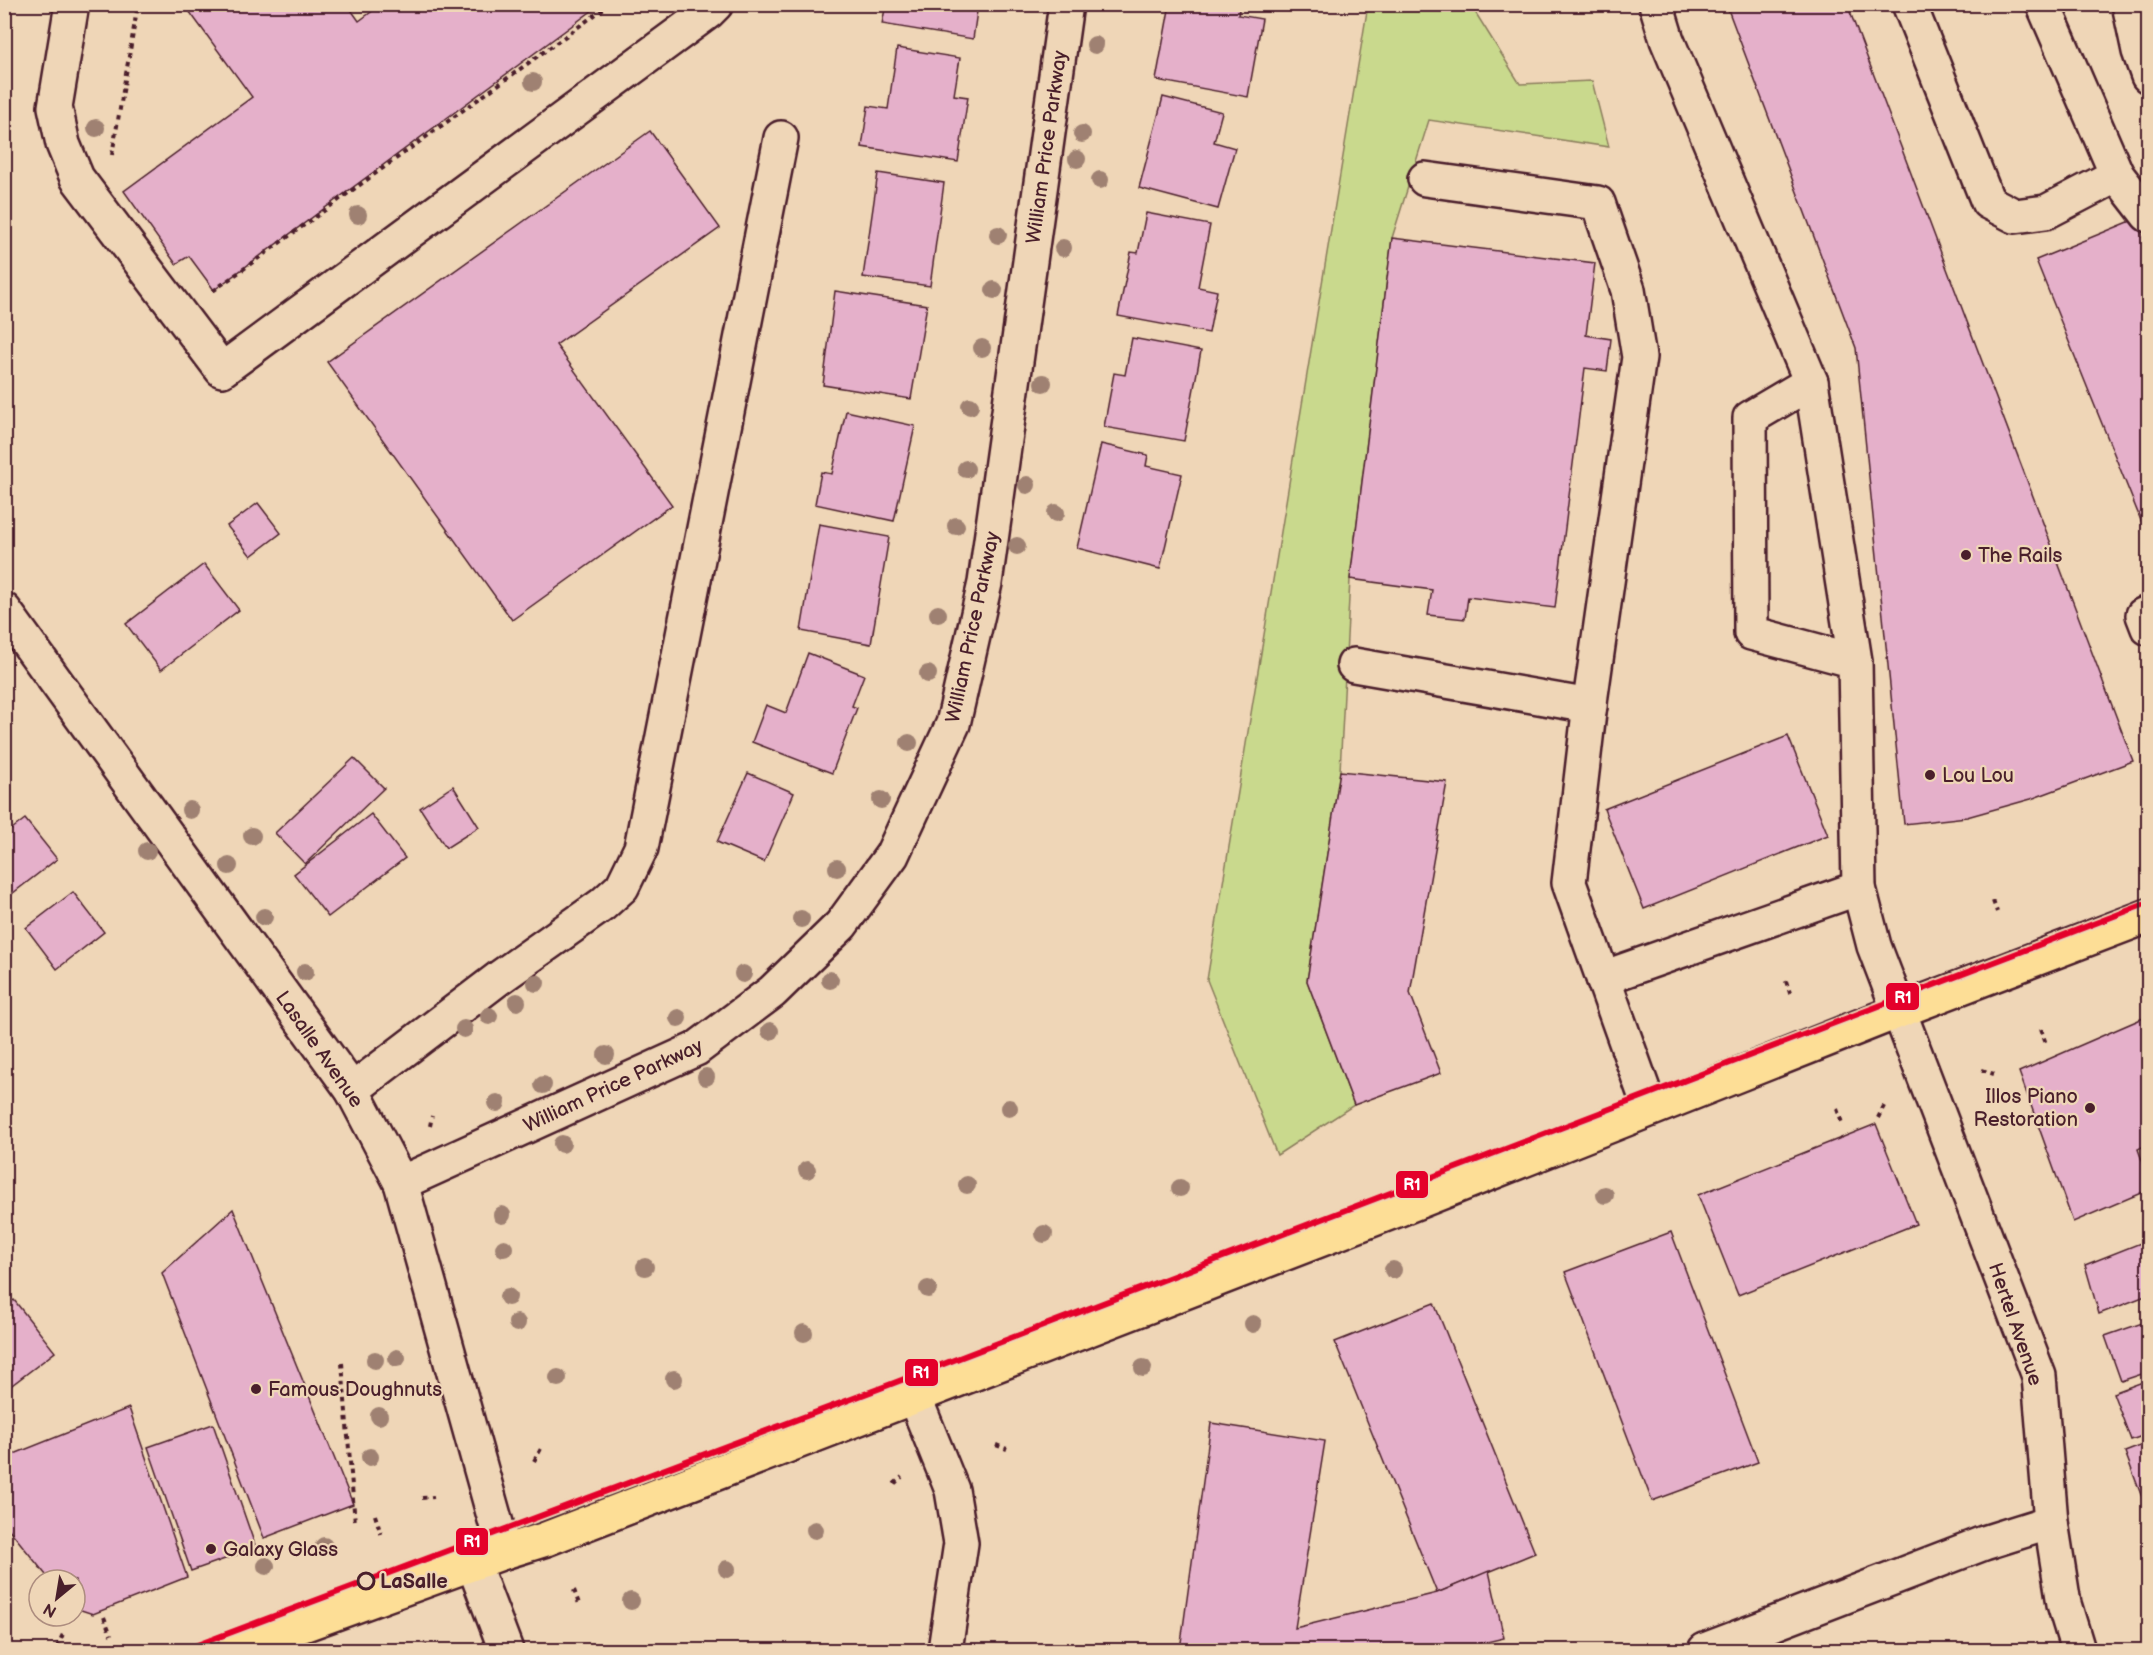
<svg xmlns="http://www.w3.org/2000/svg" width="2153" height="1655" font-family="'Balsamiq Sans',sans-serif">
<rect width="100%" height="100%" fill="#efd6b7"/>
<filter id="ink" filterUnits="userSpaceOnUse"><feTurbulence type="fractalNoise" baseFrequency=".0167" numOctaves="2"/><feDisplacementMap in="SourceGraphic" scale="12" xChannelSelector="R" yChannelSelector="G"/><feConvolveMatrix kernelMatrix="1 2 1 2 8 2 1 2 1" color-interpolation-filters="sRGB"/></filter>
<g filter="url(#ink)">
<path fill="#c9d98d" stroke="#8a7c5c" stroke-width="1.5" d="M1462,4l10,3 48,77 72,-3 17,66 -180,-27 -37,118 -42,341 -10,192 -33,210 47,124 -77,50 -70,-175 161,-975z"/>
<g fill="#e5b0ca" stroke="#4a1f2b" stroke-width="1.5">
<path d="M184,4h163l12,17 23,-17h219l-387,286 -25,-34 -13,8 -52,-73 128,-94z"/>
<path d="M886,4h92l-5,35 -91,-15z"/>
<path d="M1170,4h70l-2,11 24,4 -14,78 -92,-17z"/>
<path d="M1726,4h121l286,757 -102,38 -64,18 -63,7 -48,-476z"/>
<path d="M897,48l63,10 -6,37 14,2 -10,65 -96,-15 6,-41 20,3z"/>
<path d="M1163,97l59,15 -8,30 21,6 -17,61 -79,-21z"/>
<path d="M650,131l70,97 -164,117 116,160 -160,115 -185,-258z"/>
<path d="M878,173l66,10 -14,103 -67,-9z"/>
<path d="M1146,213l64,12 -12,62 19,4 -8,42 -91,-17 13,-64 7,1z"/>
<path d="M2136,219l12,30v289l-112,-278z"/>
<path d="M1392,238l203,25 -9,72 25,4 -4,32 -22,-3 -30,240 -87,-11 -3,22 -37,-4 4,-25 -82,-11z"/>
<path d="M835,291l92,14 -16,94 -88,-14z"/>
<path d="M1132,338l69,13 -17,90 -80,-14 10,-54 11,2z"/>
<path d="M846,411l69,15 -21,95 -79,-17 6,-32 11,2z"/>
<path d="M1101,444l47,11 -2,11 36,8 -22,95 -83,-21z"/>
<path d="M258,503l23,30 -30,23 -24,-30z"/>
<path d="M819,524l70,13 -18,107 -70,-13z"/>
<path d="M204,564l35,46 -78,60 -35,-46z"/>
<path d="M808,653l56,22 -12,31 5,2 -25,65 -80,-31 14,-37 20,8z"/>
<path d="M1788,736l40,99 -184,74 -40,-100z"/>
<path d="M354,758l30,30 -79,76 -30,-31z"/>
<path d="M1340,771l107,11 -37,211 31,80 -87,32 -47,-124z"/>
<path d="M748,773l46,20 -30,69 -47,-20z"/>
<path d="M453,786l26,41 -33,21 -26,-40z"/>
<path d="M371,814l34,44 -77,59 -34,-43z"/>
<path d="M25,819l32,40 -53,41v-65z"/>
<path d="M73,892l31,40 -47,37 -31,-41z"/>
<path d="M2148,1016v128l-10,5 10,28v13l-75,32 -54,-150z"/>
<path d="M1876,1124l40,100 -178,71 -40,-100z"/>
<path d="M233,1209l120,295 -89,34 -102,-265z"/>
<path d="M1671,1232l87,230 -106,39 -87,-229z"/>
<path d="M2148,1240v55l-49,19 -14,-49z"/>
<path d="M14,1300l41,52 -51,39v-84z"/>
<path d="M1434,1303l101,250 -98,40 -102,-251z"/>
<path d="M2148,1321v51l-27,9 -16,-45z"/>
<path d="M2148,1380v54l-17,6 -18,-47z"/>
<path d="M129,1408l58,169 -94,37 -18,-6v-28h-25l-46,-57v-65z"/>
<path d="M1211,1423l114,18 -30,187 142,-35 52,-22 15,67 -30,7 1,5h-295z"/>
<path d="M213,1424l43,124 -65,23 -43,-124z"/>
<path d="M2148,1443v55l-5,2 -18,-48z"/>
</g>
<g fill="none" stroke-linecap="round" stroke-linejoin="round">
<defs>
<g id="minor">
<path d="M72,4l-17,103 8,37 14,34 145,192 486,-358 8,-8"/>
<path d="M1656,4l11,36 144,342"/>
<path d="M1909,4l79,198 27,14 31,-4 71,-37 -74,-171"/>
<path d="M2129,4l10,47 9,25"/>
<path d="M2117,175l31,40"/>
<path d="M1425,179l173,24 30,87 11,67 -48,338 -22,188 81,226"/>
<path d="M4,610l348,480 49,93 103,369"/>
<path d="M2148,613l-5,2 5,13"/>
<path d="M1855,661l-44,-279 -61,36 1,215 104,28 4,227 15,58 165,430 12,146 13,82 14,46"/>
<path d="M1354,665l236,41"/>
<path d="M1603,978l256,-90"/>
<path d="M352,1090l147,-112 103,-73 20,-18 19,-39 140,-710"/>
<path d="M401,1183l295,-134 76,-57 69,-67 51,-70 61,-131 32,-141 81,-579"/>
<path d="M914,1396l38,94 9,53 -16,107"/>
<path d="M473,1563l33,87"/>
<path d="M1705,1650l279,-107 67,-21"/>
</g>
<path id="major" d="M234,1650l270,-98 42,-13 851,-329 502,-199 249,-95"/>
</defs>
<use href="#minor" stroke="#4a1f2b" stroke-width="38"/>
<use href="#major" stroke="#4a1f2b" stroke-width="38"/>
<g stroke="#4a1f2b" stroke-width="4" stroke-dasharray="4.5 4.5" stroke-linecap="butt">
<path d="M367,4v2"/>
<path d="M112,155l26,-151"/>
<path d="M213,291l397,-287"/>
<path d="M1993,901l4,11"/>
<path d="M1786,981l4,12"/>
<path d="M2041,1029l5,15"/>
<path d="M1982,1070l12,4"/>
<path d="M1837,1109l5,14"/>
<path d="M1878,1118l6,-12"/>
<path d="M430,1126l2,-10"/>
<path d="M342,1363l13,160"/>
<path d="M996,1445l11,4"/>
<path d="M534,1461l8,-14"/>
<path d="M894,1484l8,-7"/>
<path d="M422,1498l12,-1"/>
<path d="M375,1515l6,19"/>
<path d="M574,1590l5,14"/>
<path d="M104,1617l7,18"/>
<path d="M425,1645l2,5"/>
<path d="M57,1647l7,-15"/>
</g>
<use href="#minor" stroke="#efd6b7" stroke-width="33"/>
<use href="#major" stroke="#fdde96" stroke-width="33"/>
<defs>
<path id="rail-1" d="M184,1650l702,-264 1262,-483"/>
</defs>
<use href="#rail-1" stroke="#efd6b7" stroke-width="10"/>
<use href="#rail-1" stroke="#e4002b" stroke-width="6"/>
</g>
<g fill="#9f8172">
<circle cx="1095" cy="45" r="9"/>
<circle cx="533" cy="82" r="9"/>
<circle cx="96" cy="128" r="9"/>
<circle cx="1082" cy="134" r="9"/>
<circle cx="1077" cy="159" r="9"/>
<circle cx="1100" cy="180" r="9"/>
<circle cx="358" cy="215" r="9"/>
<circle cx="998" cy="235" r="9"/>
<circle cx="1063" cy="248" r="9"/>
<circle cx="994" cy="290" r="9"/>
<circle cx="982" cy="348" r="9"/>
<circle cx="1043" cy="383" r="9"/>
<circle cx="970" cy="406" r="9"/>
<circle cx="966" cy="469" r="9"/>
<circle cx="1027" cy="485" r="9"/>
<circle cx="1056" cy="513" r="9"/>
<circle cx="956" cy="526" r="9"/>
<circle cx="1017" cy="546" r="9"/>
<circle cx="938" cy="614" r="9"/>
<circle cx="928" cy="674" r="9"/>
<circle cx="909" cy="743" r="9"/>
<circle cx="881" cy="800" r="9"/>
<circle cx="190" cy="810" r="9"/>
<circle cx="252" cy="836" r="9"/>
<circle cx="147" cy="851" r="9"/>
<circle cx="229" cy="866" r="9"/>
<circle cx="837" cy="868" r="9"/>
<circle cx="264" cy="917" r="9"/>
<circle cx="801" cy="919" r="9"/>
<circle cx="305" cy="972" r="9"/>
<circle cx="743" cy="974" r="9"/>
<circle cx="830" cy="980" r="9"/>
<circle cx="536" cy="983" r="9"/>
<circle cx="517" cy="1002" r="9"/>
<circle cx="489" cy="1016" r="9"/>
<circle cx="678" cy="1018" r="9"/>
<circle cx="464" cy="1029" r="9"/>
<circle cx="770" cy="1031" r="9"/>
<circle cx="606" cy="1055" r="9"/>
<circle cx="706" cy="1077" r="9"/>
<circle cx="543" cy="1085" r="9"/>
<circle cx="497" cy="1103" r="9"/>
<circle cx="1009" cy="1108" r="9"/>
<circle cx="562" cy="1144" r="9"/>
<circle cx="807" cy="1170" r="9"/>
<circle cx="967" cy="1185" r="9"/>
<circle cx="1180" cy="1188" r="9"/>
<circle cx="1605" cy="1195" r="9"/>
<circle cx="502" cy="1215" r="9"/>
<circle cx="1044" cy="1234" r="9"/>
<circle cx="504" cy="1248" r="9"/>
<circle cx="645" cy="1267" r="9"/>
<circle cx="1393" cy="1270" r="9"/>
<circle cx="928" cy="1289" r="9"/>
<circle cx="508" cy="1297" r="9"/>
<circle cx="517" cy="1323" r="9"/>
<circle cx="1253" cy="1324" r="9"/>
<circle cx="804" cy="1333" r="9"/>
<circle cx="397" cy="1358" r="9"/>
<circle cx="375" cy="1360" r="9"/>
<circle cx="1143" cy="1368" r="9"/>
<circle cx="558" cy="1378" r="9"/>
<circle cx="674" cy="1379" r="9"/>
<circle cx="379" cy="1416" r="9"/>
<circle cx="370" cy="1457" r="9"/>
<circle cx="815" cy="1530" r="9"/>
<circle cx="324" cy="1546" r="9"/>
<circle cx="266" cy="1566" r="9"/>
<circle cx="727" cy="1569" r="9"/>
<circle cx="631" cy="1601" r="9"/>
</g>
</g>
<g fill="#4a1f2b" stroke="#efd6b7" stroke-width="2">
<circle cx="1966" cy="555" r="6"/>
<circle cx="1930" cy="775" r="6"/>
<circle cx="2090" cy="1108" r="6"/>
<circle cx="256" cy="1389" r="6"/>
<circle cx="211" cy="1549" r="6"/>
</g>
<circle fill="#efd6b7" stroke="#4a1f2b" stroke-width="3" cx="366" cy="1581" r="8"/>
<g text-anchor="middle" stroke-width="4.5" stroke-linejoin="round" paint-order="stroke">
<g font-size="20" fill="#4a1f2b" stroke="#efd6b7">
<text transform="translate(1046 147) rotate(-82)" y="7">William Price Parkway</text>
<text transform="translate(972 627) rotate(-78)" y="7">William Price Parkway</text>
<text transform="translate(320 1049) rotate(55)" y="7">Lasalle Avenue</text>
<text transform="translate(613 1085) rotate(-25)" y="7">William Price Parkway</text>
<text transform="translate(2016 1324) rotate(71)" y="7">Hertel Avenue</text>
</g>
<g font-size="20" fill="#4a1f2b" stroke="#efd6b7" text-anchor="start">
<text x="1978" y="562">The Rails</text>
<text x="1942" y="782">Lou Lou</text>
<text x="2078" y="1103" text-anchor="end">Illos Piano<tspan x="2078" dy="23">Restoration</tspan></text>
<text x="268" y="1396">Famous Doughnuts</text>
<text x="223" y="1556">Galaxy Glass</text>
</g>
<g font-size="20" font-weight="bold" fill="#4a1f2b" stroke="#efd6b7" text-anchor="start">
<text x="380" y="1588">LaSalle</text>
</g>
</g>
<g stroke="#efd6b7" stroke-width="2">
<rect x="1885" y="982" width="35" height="29" rx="6" fill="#e4002b"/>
<rect x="1395" y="1170" width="34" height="29" rx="6" fill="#e4002b"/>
<rect x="904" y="1358" width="35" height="29" rx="6" fill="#e4002b"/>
<rect x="455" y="1527" width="34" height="29" rx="6" fill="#e4002b"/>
</g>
<g font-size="16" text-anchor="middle" font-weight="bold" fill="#fff">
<text x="1903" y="1003">R1</text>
<text x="1412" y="1190">R1</text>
<text x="921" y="1378">R1</text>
<text x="472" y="1547">R1</text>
</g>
<rect width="2153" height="1655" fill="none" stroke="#efd6b7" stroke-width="24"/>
<rect x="12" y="12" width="2129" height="1631" fill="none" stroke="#4a1f2b" stroke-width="2" filter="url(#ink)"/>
<g transform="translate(57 1598) rotate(210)"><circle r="28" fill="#efd6b7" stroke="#ad8d7f" stroke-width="1.5"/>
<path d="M0-4.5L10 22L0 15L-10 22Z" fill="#4a1f2b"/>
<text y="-9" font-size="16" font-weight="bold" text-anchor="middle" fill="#4a1f2b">N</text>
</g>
</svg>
